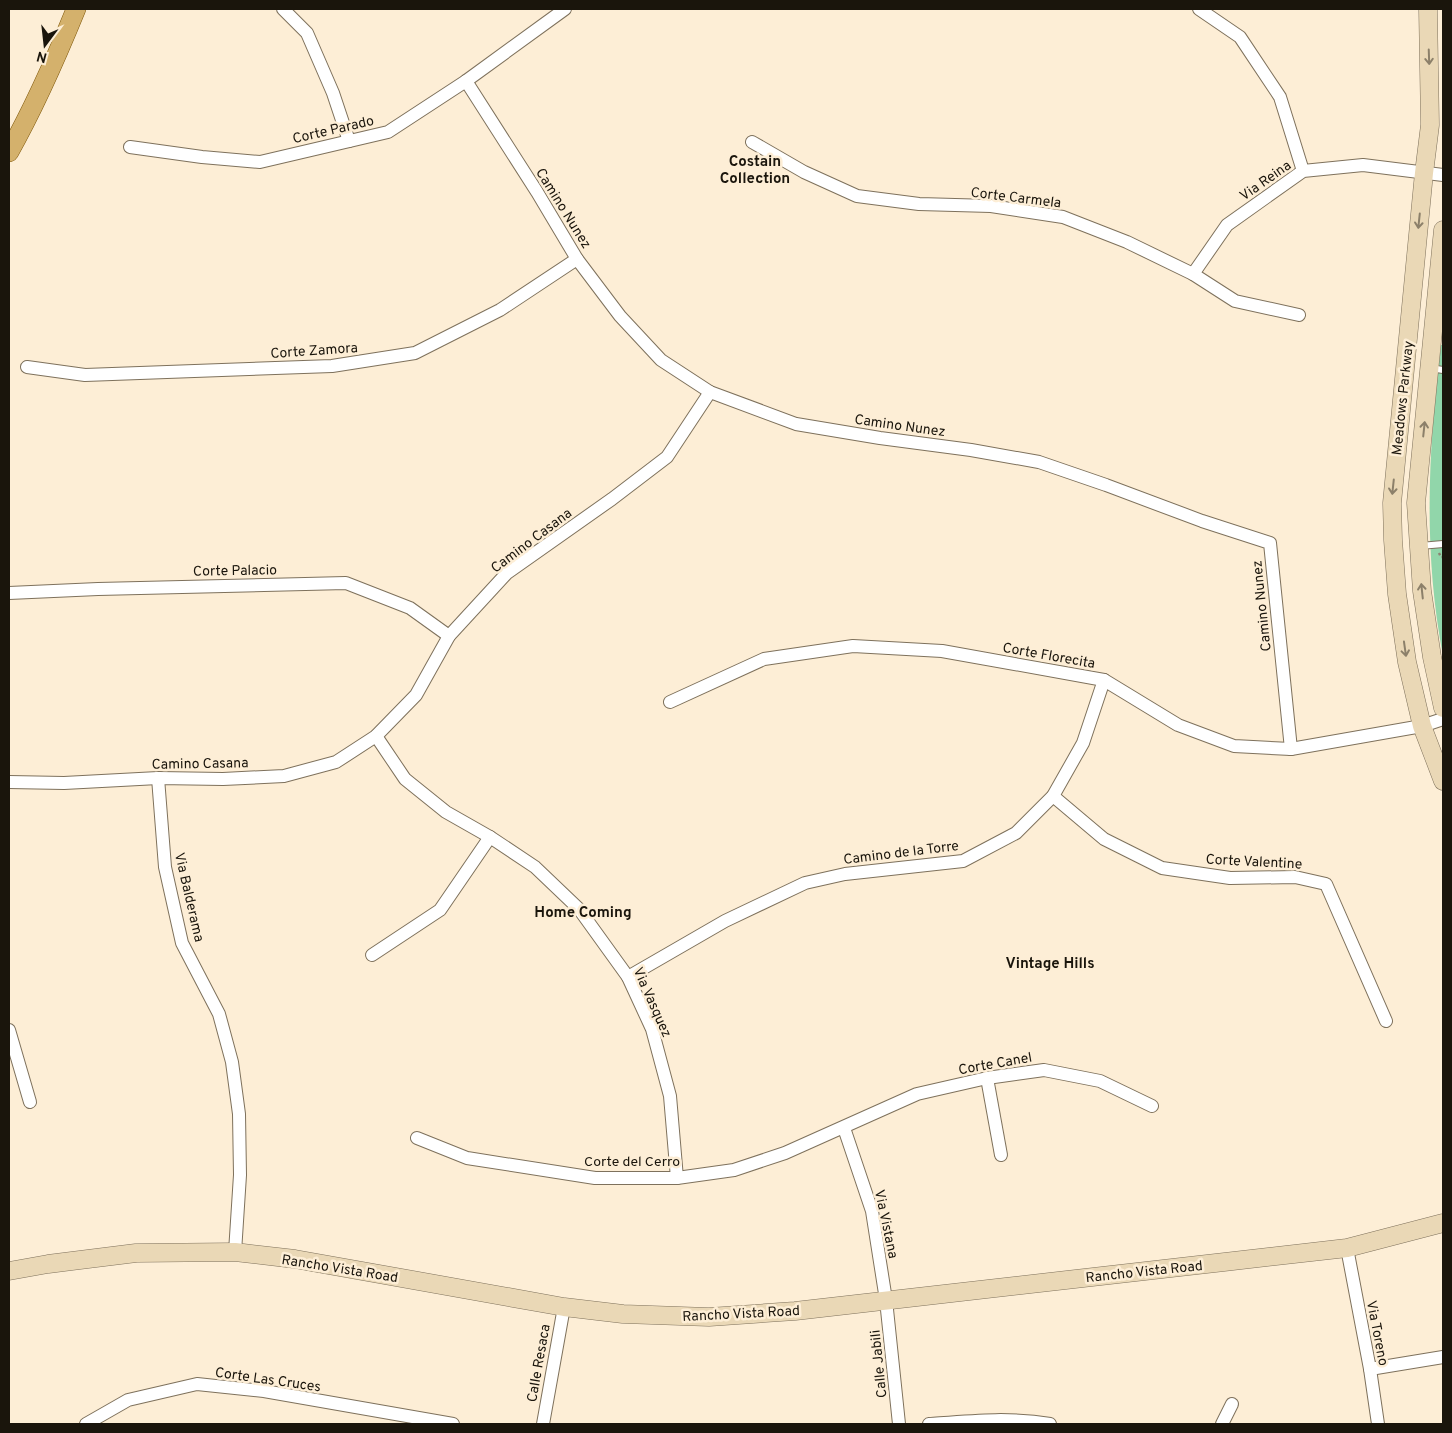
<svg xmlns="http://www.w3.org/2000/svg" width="1452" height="1433" font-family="Overpass,sans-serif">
<rect width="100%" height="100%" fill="#fdeed6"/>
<path fill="#91d6aa" d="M1441,345h2v311c-20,-103 -15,-207 -2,-311z"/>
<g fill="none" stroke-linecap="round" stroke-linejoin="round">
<defs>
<g id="lane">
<path d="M1430,368l13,2"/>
<path d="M1420,546l23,-2"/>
</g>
<g id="street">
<path d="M283,9l24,24 26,60 16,48"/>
<path d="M1199,9l41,28 40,60 23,74"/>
<path d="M466,81l71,111 40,67 43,57 41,44 49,32 86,32 84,14 91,12 68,12 67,23 96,36 68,22 21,206"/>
<path d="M752,142l52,30 53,24 62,8 72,2 72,11 64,25 66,32 42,27 64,14"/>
<path d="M130,147l72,10 58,5 128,-30 78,-51 99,-72"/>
<path d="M1193,274l34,-49 76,-54 60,-6 80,10"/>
<path d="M27,367l58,8 247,-9 83,-13 85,-43 77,-51"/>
<path d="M9,593l89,-4 248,-6 64,25 39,28"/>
<path d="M670,702l94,-43 89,-13 89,5 162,29 74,45 56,21 57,3 131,-23 21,-7"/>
<path d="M376,736l29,43 41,33 44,25 45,30 44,42 49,68 24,52 18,67 7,82"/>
<path d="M158,778l7,89 17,76 37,71 13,48 7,52 1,61 -5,77"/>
<path d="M9,782l55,1 94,-5 65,1 61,-3 52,-14 40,-26 40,-41 33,-59 58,-63 105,-74 55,-42 43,-65"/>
<path d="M1053,796l51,43 58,29 68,10 65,-1 31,7 60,137"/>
<path d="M372,955l68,-45 50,-73"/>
<path d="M628,977l97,-56 80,-38 40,-9 118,-13 53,-28 37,-37 30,-53 21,-63"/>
<path d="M9,1030l21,72"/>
<path d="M987,1078l14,77"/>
<path d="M844,1128l28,83 14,89 13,124"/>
<path d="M417,1138l50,20 128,20h82l57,-8 51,-17 132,-59 70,-16 57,-8 56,11 52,25"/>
<path d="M1347,1248l23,121 8,55"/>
<path d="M1370,1369l73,-12"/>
<path d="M86,1424l42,-24 69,-16 67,7 189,33"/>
<path d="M543,1424l21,-117"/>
<path d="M929,1424c41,-3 81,-7 121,0"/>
<path d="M1222,1424l10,-20"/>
</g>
<g id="secondary">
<path d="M1428,9l2,116 -6,48 -32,330 1,37 4,54 10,68 15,64 21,55"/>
<path d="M1443,230l-27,273 6,88 10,66 11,51"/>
<path d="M9,1271l39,-7 88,-11 99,-1 60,7 269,48 59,7 86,3 86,-6 552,-63 96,-25"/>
</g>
<path id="primary" d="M9,152c26,-46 47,-94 67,-143"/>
</defs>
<use href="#lane" stroke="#7e715c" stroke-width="8"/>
<use href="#street" stroke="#7e715c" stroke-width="14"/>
<use href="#secondary" stroke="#7e715c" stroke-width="19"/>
<use href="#primary" stroke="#81590b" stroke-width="20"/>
<path stroke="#8c8271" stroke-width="2.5" stroke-dasharray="2.5 2.5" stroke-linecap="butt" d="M1439,553l2,4h2"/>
<use href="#lane" stroke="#fff" stroke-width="6"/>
<use href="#street" stroke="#fff" stroke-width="12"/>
<use href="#secondary" stroke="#ead8b6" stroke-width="18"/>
<use href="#primary" stroke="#d4b16c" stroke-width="19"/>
</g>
<defs><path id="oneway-shaft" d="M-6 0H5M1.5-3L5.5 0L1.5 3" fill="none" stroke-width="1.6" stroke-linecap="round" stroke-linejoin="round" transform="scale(1.25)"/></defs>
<g stroke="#8c806a">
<use href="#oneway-shaft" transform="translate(1429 57) rotate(88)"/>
<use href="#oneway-shaft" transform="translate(1419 221) rotate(96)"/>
<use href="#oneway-shaft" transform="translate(1424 429) rotate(-84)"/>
<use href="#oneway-shaft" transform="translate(1393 487) rotate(96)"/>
<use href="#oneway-shaft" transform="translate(1422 591) rotate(-96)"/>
<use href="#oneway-shaft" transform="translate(1405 649) rotate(82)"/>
</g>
<g text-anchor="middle" stroke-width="5" stroke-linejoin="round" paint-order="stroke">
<g font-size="14" fill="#1a150c" stroke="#fdeed6">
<text transform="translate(333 129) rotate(-13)" y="5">Corte Parado</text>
<text transform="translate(1265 180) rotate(-35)" y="5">Via Reina</text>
<text transform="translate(1016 197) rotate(7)" y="5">Corte Carmela</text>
<text transform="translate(564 208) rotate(58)" y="5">Camino Nunez</text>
<text transform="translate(314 350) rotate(-4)" y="5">Corte Zamora</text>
<text transform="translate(1402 398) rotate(-84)" y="5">Meadows Parkway</text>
<text transform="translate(900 425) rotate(8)" y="5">Camino Nunez</text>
<text transform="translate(531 540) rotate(-37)" y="5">Camino Casana</text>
<text transform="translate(235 570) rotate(-1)" y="5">Corte Palacio</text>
<text transform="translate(1261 606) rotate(-96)" y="5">Camino Nunez</text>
<text transform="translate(1049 655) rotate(10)" y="5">Corte Florecita</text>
<text transform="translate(200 763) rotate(-1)" y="5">Camino Casana</text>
<text transform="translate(901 852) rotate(-7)" y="5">Camino de la Torre</text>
<text transform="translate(1254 861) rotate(3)" y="5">Corte Valentine</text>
<text transform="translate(190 897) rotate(77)" y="5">Via Balderama</text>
<text transform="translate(653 1002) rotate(66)" y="5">Via Vasquez</text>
<text transform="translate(995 1063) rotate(-10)" y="5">Corte Canel</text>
<text x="632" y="1166">Corte del Cerro</text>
<text transform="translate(887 1224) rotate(78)" y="5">Via Vistana</text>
<text transform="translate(340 1268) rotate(9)" y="5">Rancho Vista Road</text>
<text transform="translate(1144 1271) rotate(-6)" y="5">Rancho Vista Road</text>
<text transform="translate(741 1313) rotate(-3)" y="5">Rancho Vista Road</text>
<text transform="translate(1378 1333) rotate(79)" y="5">Via Toreno</text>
<text transform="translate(538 1363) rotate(-80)" y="5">Calle Resaca</text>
<text transform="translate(878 1364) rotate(-96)" y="5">Calle Jabili</text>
<text transform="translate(268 1379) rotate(8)" y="5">Corte Las Cruces</text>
</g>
<g font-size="15" font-weight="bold" fill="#1a150c" stroke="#fdeed6">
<text x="755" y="166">Costain<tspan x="755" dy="17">Collection</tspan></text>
<text x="583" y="917">Home Coming</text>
<text x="1050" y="968">Vintage Hills</text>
</g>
</g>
<rect width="1452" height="1433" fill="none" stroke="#1a150c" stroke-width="20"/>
<g transform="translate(45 45) rotate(195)" stroke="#fdeed6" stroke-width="4" paint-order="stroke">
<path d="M0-4L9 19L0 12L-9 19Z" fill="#1a150c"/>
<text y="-8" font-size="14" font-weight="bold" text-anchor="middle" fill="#1a150c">N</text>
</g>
</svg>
